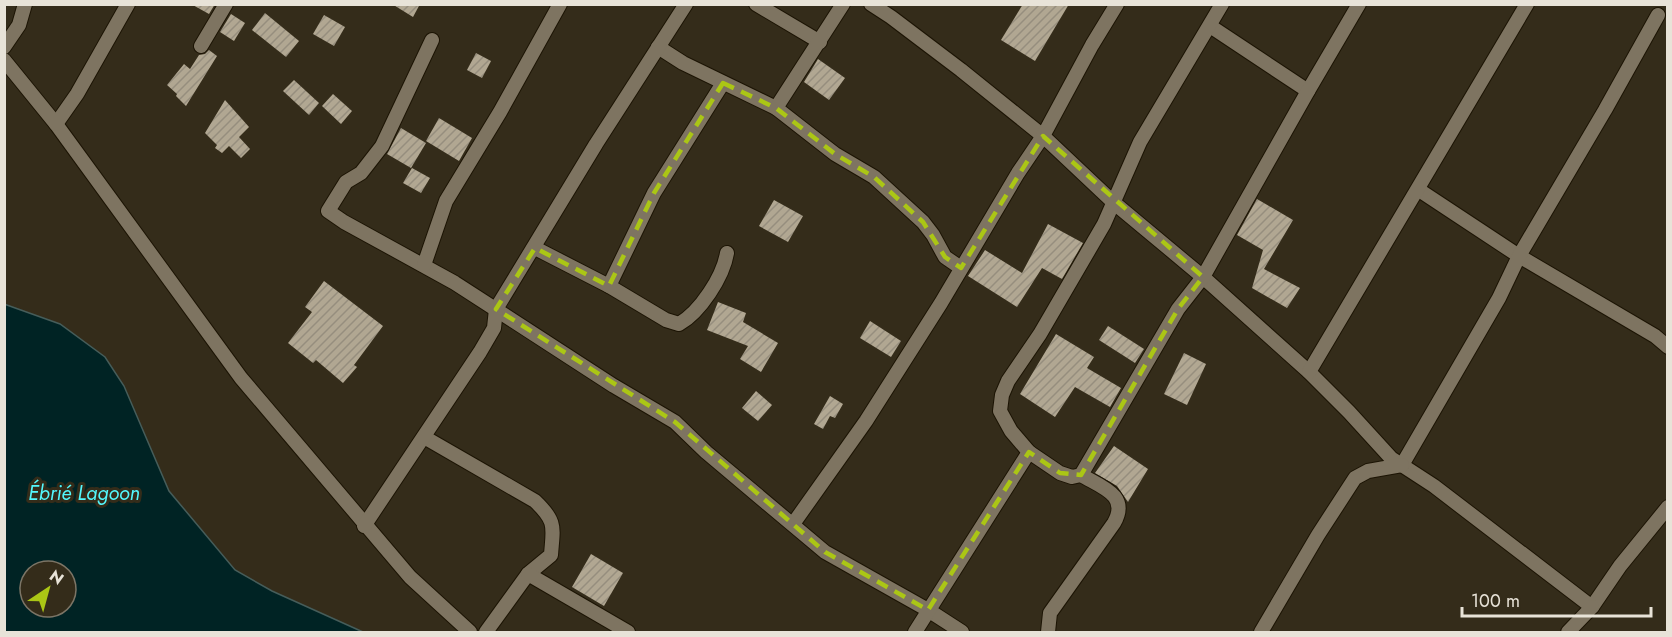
<svg xmlns="http://www.w3.org/2000/svg" width="1672" height="637" font-family="Jost,sans-serif">
<defs>
<pattern id="building-hatch" width="6" height="6" patternUnits="userSpaceOnUse" patternTransform="scale(1.5)"><rect width="6" height="6" fill="#b1a792"/><path d="M-1 1l2-2M0 6l6-6M5 7l2-2" fill="none" stroke="#968e7e"/></pattern>
</defs>
<rect width="100%" height="100%" fill="#342c1a"/>
<path fill="#002324" stroke="#465d5a" stroke-width="1.5" fill-rule="evenodd" d="M4,304l56,20 45,33 19,29 45,105 66,79 37,21 91,41h-358zM30,571h36v36h-36z"/>
<g fill="url(#building-hatch)">
<path d="M191,4h24l-6,10z"/>
<path d="M392,4h28l-7,13z"/>
<path d="M1023,4h46l-34,57 -34,-21z"/>
<path d="M265,13l34,28 -13,16 -34,-27z"/>
<path d="M231,14l14,9 -11,18 -14,-9z"/>
<path d="M324,15l21,12 -11,19 -21,-12z"/>
<path d="M209,50l8,6 -31,50 -10,-10 1,-2 -10,-9 17,-21 6,5 9,-14 6,-1z"/>
<path d="M476,53l15,8 -9,17 -15,-8z"/>
<path d="M818,59l27,19 -16,22 -25,-18z"/>
<path d="M294,80l25,23 -10,12 -26,-24z"/>
<path d="M333,94l19,17 -11,13 -19,-18z"/>
<path d="M225,100l24,27 -10,10 11,12 -9,9 -12,-12 -7,7 -7,-5 2,-3 -12,-12z"/>
<path d="M439,118l33,20 -13,23 -33,-20z"/>
<path d="M401,128l25,15 -15,25 -24,-14z"/>
<path d="M412,168l18,10 -9,15 -18,-10z"/>
<path d="M1257,199l36,21 -29,49 36,19 -13,20 -35,-20 11,-38 -26,-15z"/>
<path d="M774,200l29,16 -15,26 -29,-16z"/>
<path d="M1048,224l35,19 -21,36 -20,-11 -25,39 -49,-31 17,-26 37,23z"/>
<path d="M324,281l59,45 -29,39 3,2 -14,16 -27,-23 -3,3 -25,-20 24,-31 -7,-5z"/>
<path d="M718,302l28,11 -3,9 35,21 -17,29 -21,-13 8,-13 -41,-16z"/>
<path d="M870,321l31,20 -10,16 -31,-19z"/>
<path d="M1108,326l36,23 -9,14 -36,-23z"/>
<path d="M1056,334l38,23 -7,11 34,20 -11,19 -35,-20 -20,30 -35,-23z"/>
<path d="M1184,353l22,11 -19,41 -23,-11z"/>
<path d="M756,391l16,14 -14,16 -16,-13z"/>
<path d="M830,396l13,8 -8,14 -5,-2 -7,13 -9,-5z"/>
<path d="M1114,446l34,23 -20,33 -11,-16 -22,-13z"/>
<path d="M591,554l32,19 -19,33 -32,-19z"/>
</g>
<g fill="none" stroke-linecap="round" stroke-linejoin="round">
<defs>
<g id="minor">
<path d="M756,4l64,38"/>
<path d="M871,4l20,13 70,53 82,66 70,66 90,75 106,95 40,40 42,46 43,28 158,121 28,-41 48,-59"/>
<path d="M1210,26l98,65"/>
<path d="M432,40l-50,106 -21,27 -15,9 -18,29 16,11 111,61 159,103 61,36 31,30 119,100 103,58 34,22"/>
<path d="M201,46l25,-42"/>
<path d="M4,47l15,-22 6,-21"/>
<path d="M658,47l25,16 93,45 59,46 39,23 49,45 10,13 12,22 16,11"/>
<path d="M4,60l52,64 185,254 169,199 60,55"/>
<path d="M776,108l67,-104"/>
<path d="M56,124l21,-30 51,-90"/>
<path d="M1419,190l100,66 136,80 13,11"/>
<path d="M535,248l74,38 57,34 13,4c21,-12 44,-47 48,-71"/>
<path d="M424,265l22,-64 54,-89 60,-108"/>
<path d="M609,286l45,-93 69,-110"/>
<path d="M1309,372l218,-368"/>
<path d="M424,437l111,64c22,21 18,26 16,54l-23,19 -42,58"/>
<path d="M1402,465l97,-167 20,-42 86,-146 53,-95"/>
<path d="M1081,475l97,-166 25,-32 105,-186 51,-87"/>
<path d="M793,524l73,-103 75,-118 77,-130 25,-37 49,-91 25,-41"/>
<path d="M364,526l116,-174 14,-24 2,-19 100,-165 90,-140"/>
<path d="M528,574l100,58"/>
<path d="M915,632l114,-180"/>
<path d="M1048,632l2,-19 64,-90c16,-28 -13,-36 -33,-48l-9,2 -12,-4 -31,-21 -18,-21 -11,-20 2,-16 6,-14 32,-47 64,-110 36,-82 82,-138"/>
<path d="M1261,632l57,-97 37,-57 13,-7 34,-6"/>
<path d="M1568,632l24,-25"/>
</g>
</defs>
<use href="#minor" stroke="#1c1404" stroke-width="16"/>
<use href="#minor" stroke="#7e7461" stroke-width="14"/>
</g>
<path fill="none" stroke="#abc615" stroke-width="4.5" stroke-dasharray="12 8" stroke-linejoin="round" d="M723,83l53,25 59,46 39,23 49,45 22,35 16,11 82,-132 160,141 -25,32 -97,166 -21,-2 -31,-21 -101,158 -103,-58 -150,-130 -179,-113 39,-61 74,38 45,-93z"/>
<g text-anchor="middle" stroke-width="6" stroke-linejoin="round" paint-order="stroke">
<g font-size="20" font-style="italic" fill="#53f7fc" stroke="#342c1a">
<text x="84" y="500">Ébrié Lagoon</text>
</g>
</g>
<rect width="1672" height="637" fill="none" stroke="#e8e3d8" stroke-width="12"/>
<g transform="translate(48 589) rotate(36)"><circle r="28" fill="#342c1a" stroke="#7c7566" stroke-width="1.5"/>
<path d="M0-4.5L10 22L0 15L-10 22Z" fill="#abc615"/>
<text y="-9" font-size="16" font-weight="bold" text-anchor="middle" fill="#e8e3d8">N</text>
</g>
<path d="M1462 607v9h189v-9" fill="none" stroke="#e8e3d8" stroke-width="3"/>
<text x="1471" y="607" font-size="18" fill="#e8e3d8" stroke="#342c1a" stroke-width="4.5" paint-order="stroke">100 m</text>
</svg>
